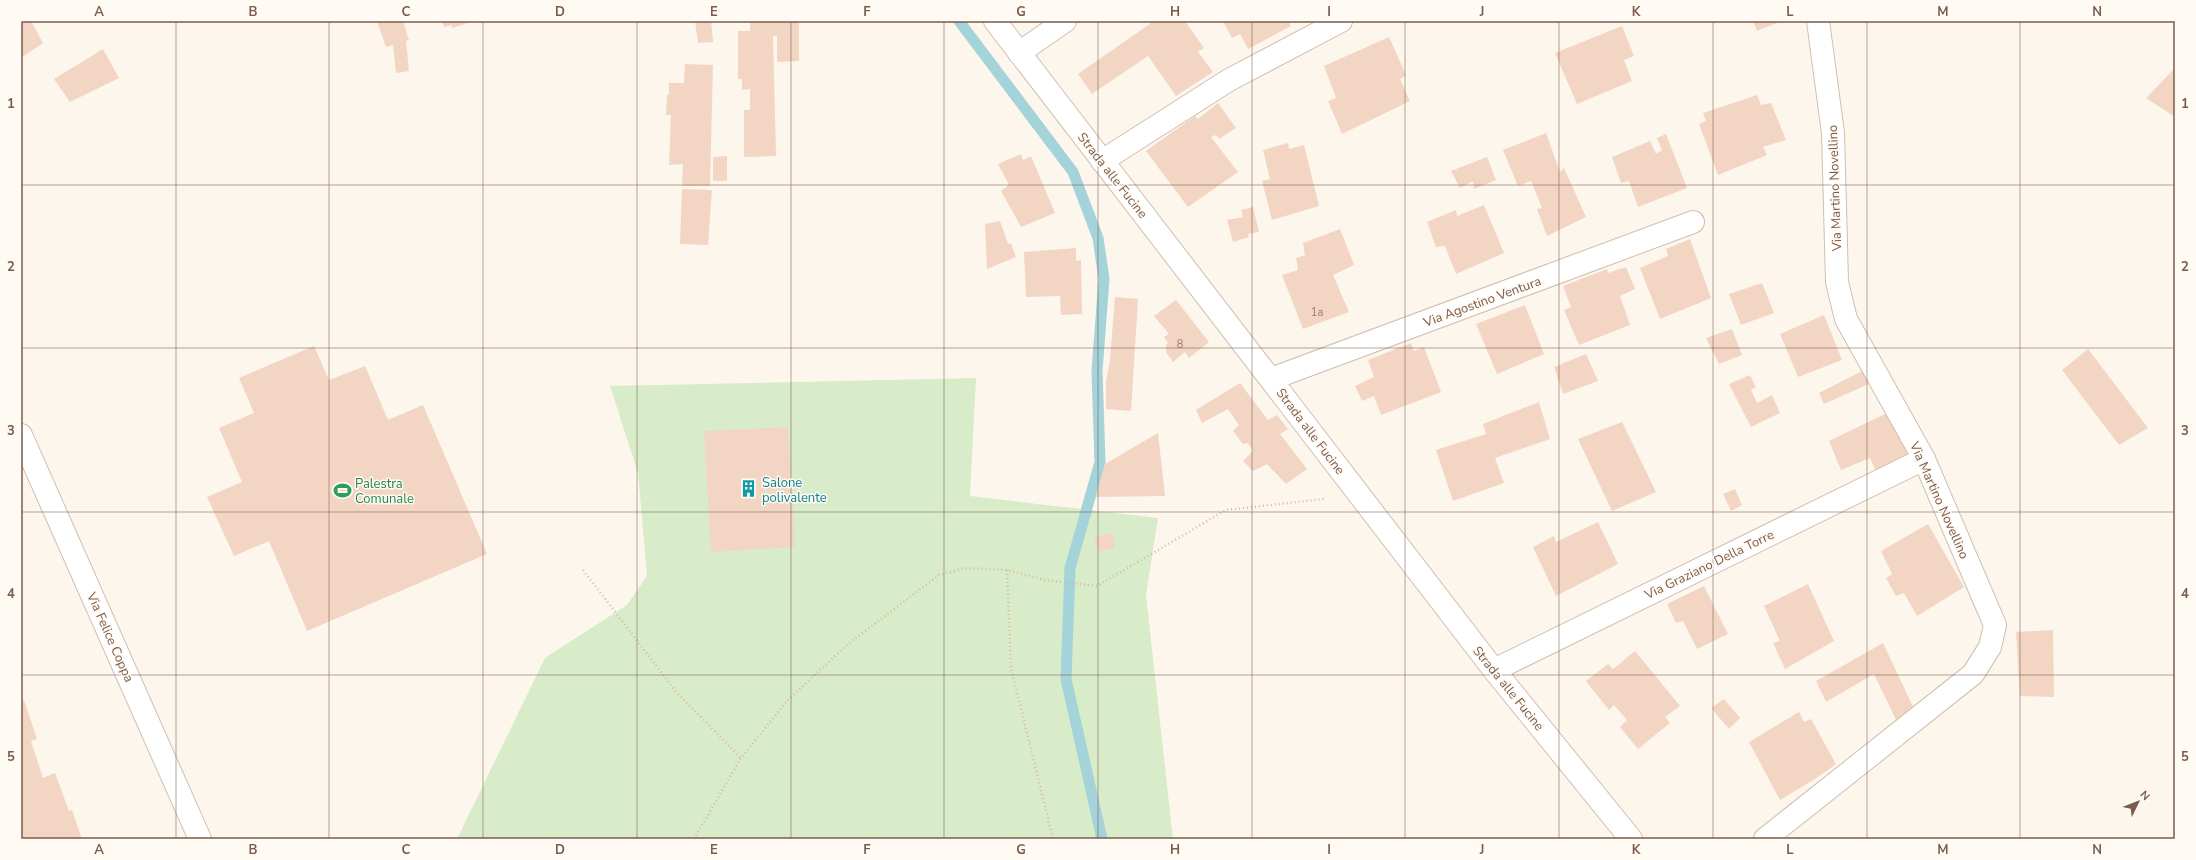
<svg xmlns="http://www.w3.org/2000/svg" width="2196" height="860" font-family="'Nunito Sans',sans-serif">
<rect width="100%" height="100%" fill="#fdf6ec"/>
<path fill="#d8ecc9" d="M976,378l-6,118 188,22 -12,77 27,244h-716l88,-181 82,-53 20,-29 -9,-103 -28,-87z"/>
<g fill="none" stroke-linecap="round" stroke-linejoin="round">
<path stroke="#a5d3da" stroke-width="11" d="M959,21l114,151 25,66 6,41 -7,92 3,91 -30,106 -4,111 36,160"/>
</g>
<g fill="#f3d5c3">
<path d="M21,21h10l12,22 -22,15z"/>
<path d="M377,21h26l6,19 -3,1 3,30 -13,2 -3,-28 -7,2z"/>
<path d="M442,21h32l-22,7v-3l-8,2z"/>
<path d="M695,21h16l2,21 -15,1z"/>
<path d="M750,21h49v40l-22,1v-26h-4l3,120 -32,1v-47h6v-21l-8,1v-11h-4v-48h12z"/>
<path d="M1154,21h31l19,27 -6,4 15,20 -37,24 -28,-40 -56,38 -14,-20z"/>
<path d="M1223,21h65l3,5 -43,23 -8,-15 -8,4z"/>
<path d="M1753,21h29l-25,10z"/>
<path d="M1622,26l12,30 -10,4 8,21 -55,23 -22,-51z"/>
<path d="M1389,37l17,38 -6,4 10,22 -68,33 -14,-33 8,-3 -12,-32z"/>
<path d="M103,49l16,29 -49,24 -16,-23z"/>
<path d="M685,64l28,1 -3,121h-28l1,-22 -14,1 2,-50h-5l1,-20 2,-1v-11h15z"/>
<path d="M2175,68v49l-29,-19z"/>
<path d="M1757,95l4,10 10,-2 15,37 -23,7 4,8 -49,20 -19,-51 7,-3 -3,-8z"/>
<path d="M1218,103l18,25 -17,11 -3,-4 -5,2 27,35 -50,35 -42,-56 49,-35 3,3z"/>
<path d="M1546,133l14,39 4,-4 22,49 -39,19 -10,-27 5,-1 -11,-27 -13,5 -15,-36z"/>
<path d="M1666,134l21,54 -49,19 -9,-26 -8,2 -9,-26 38,-16 6,13 6,-4 -5,-12z"/>
<path d="M1288,143l1,6 15,-4 15,61 -47,14 -10,-39 8,-2 -7,-29z"/>
<path d="M1021,154l2,6 8,-4 24,57 -34,14 -20,-36 8,-6 -11,-21z"/>
<path d="M727,156v25h-14v-24z"/>
<path d="M1487,157l9,23 -22,9 -1,-8 -13,7 -9,-17z"/>
<path d="M682,189l30,1 -4,55 -28,-1z"/>
<path d="M1484,205l20,48 -48,21 -11,-28 -9,1 -9,-25 29,-12 1,6z"/>
<path d="M1253,207l6,25 -11,2 1,3 -16,5 -6,-22 16,-3 -2,-7z"/>
<path d="M1000,221l8,23 3,-1 5,14 -29,12 -2,-45z"/>
<path d="M1340,229l14,36 -21,10 16,37 -46,17 -21,-54 16,-5 -2,-12 9,-3 -2,-12z"/>
<path d="M1690,239l21,59 -51,21 -20,-51 28,-12 -2,-7z"/>
<path d="M1076,248v13l5,-1 1,54 -21,1 -1,-19 -34,1 -2,-45z"/>
<path d="M1626,267l9,22 -15,7 10,29 -51,20 -15,-35 7,-3 -8,-21 44,-17 1,4z"/>
<path d="M1762,283l12,30 -33,12 -12,-31z"/>
<path d="M1115,297l23,2 -7,112 -25,-2v-28l4,-21z"/>
<path d="M1176,300l33,42 -20,16 -4,-6 -12,10 -7,-10v-7l2,-2 -4,-6 5,-3 -15,-18z"/>
<path d="M1525,305l19,49 -47,20 -21,-50z"/>
<path d="M1824,315l18,45 -44,17 -18,-43z"/>
<path d="M1732,329l10,26 -23,9 -13,-26z"/>
<path d="M1411,343l3,8 10,-4 17,45 -60,23 -7,-19 -12,5 -7,-15 19,-9 -6,-17z"/>
<path d="M314,346l15,34 36,-14 23,54 35,-15 64,149 -180,77 -38,-90 -35,15 -27,-59 35,-15 -23,-54 35,-15 -15,-35z"/>
<path d="M2088,349l60,79 -29,17 -57,-75z"/>
<path d="M1586,354l12,27 -35,13 -9,-27z"/>
<path d="M1866,369l7,13 -49,22 -5,-11z"/>
<path d="M1750,375l6,12 -5,3 6,13 15,-8 8,18 -29,14 -22,-43z"/>
<path d="M1240,383l28,37 9,-5 11,14 -8,5 27,35 -21,15 -19,-20 -14,7 -10,-10 10,-10 -5,-8 -5,1 -10,-13 6,-6 -11,-16 -26,14 -6,-13z"/>
<path d="M1539,402l11,37 -55,19 9,25 -51,18 -17,-51 50,-16 -3,-10z"/>
<path d="M1889,412l24,43 -36,18 -7,-15 -29,12 -12,-29z"/>
<path d="M1622,422l34,70 -44,19 -34,-72z"/>
<path d="M788,427l7,120 -84,5 -7,-121z"/>
<path d="M1158,433l7,63 -69,1 9,-33z"/>
<path d="M1735,489l7,16 -11,6 -8,-17z"/>
<path d="M1598,522l20,42 -62,32 -23,-49 21,-11 2,6z"/>
<path d="M1928,524l36,63 -47,29 -13,-23 -8,3 -10,-18 6,-4 -11,-23z"/>
<path d="M1113,533l2,15 -16,3 -5,-14z"/>
<path d="M1808,584l26,57 -49,28 -12,-26 7,-2 -16,-35z"/>
<path d="M1704,586l24,48 -31,15 -14,-28 -7,2 -9,-19z"/>
<path d="M2053,630l1,67 -34,-1 -4,-64z"/>
<path d="M1883,643l31,66 -17,13 -23,-48 -48,28 -10,-21z"/>
<path d="M1635,651l45,55 -15,11 5,6 -32,26 -18,-22 7,-7 -13,-15 -5,5 -23,-29 22,-17 5,5z"/>
<path d="M1724,699l16,19 -11,11 -18,-21z"/>
<path d="M24,700l13,39 -6,2 12,37 12,-5 14,38 3,-1 10,29h-61v-138z"/>
<path d="M1799,712l5,10 7,-3 25,45 -21,15 -35,21 -31,-58z"/>
</g>
<g fill="none" stroke-linecap="round" stroke-linejoin="round">
<defs>
<path id="service" d="M1019,53l46,-32"/>
<g id="minor">
<path d="M995,21l499,649 137,169"/>
<path d="M1102,161l127,-81 112,-59"/>
<path d="M1271,379l422,-157"/>
<path d="M21,435l179,404"/>
<path d="M1494,670l430,-211"/>
<path d="M1765,839l208,-165 17,-27 5,-22 -71,-166 -78,-140 -9,-37 -4,-149 -15,-112"/>
</g>
</defs>
<use href="#service" stroke="#d1beb0" stroke-width="24"/>
<use href="#minor" stroke="#d1beb0" stroke-width="24"/>
<g stroke="#d9b8a5" stroke-width="2.5" stroke-dasharray="1 3" stroke-linecap="butt">
<path d="M583,570l94,123 64,65"/>
<path d="M1007,570l4,98 42,171"/>
<path d="M694,839l47,-81 46,-57 61,-57 91,-69 26,-7 42,2 38,10 52,6 129,-76 98,-11"/>
</g>
<use href="#service" stroke="#fff" stroke-width="22"/>
<use href="#minor" stroke="#fff" stroke-width="22"/>
</g>
<path fill="none" stroke="#7a5c4d" stroke-width="1" stroke-opacity="0.55" d="M176,21v818M329,21v818M483,21v818M637,21v818M791,21v818M944,21v818M1098,21v818M1252,21v818M1405,21v818M1559,21v818M1713,21v818M1867,21v818M2020,21v818M21,185h2154M21,348h2154M21,512h2154M21,675h2154"/>
<defs>
<symbol id="building-bare" viewBox="-9 -9 18 18"><path d="M-4-6H4V6H1V3H-1V6H-4ZM-2.5-4.3h1.7v1.8h-1.7ZM.8-4.3h1.7v1.8H.8ZM-2.5-1h1.7V.8h-1.7ZM.8-1h1.7V.8H.8Z" fill="#0f9aa8" stroke="#fffaf3" stroke-width="2.5" paint-order="stroke"/></symbol>
<symbol id="stadium-bare" viewBox="-9 -9 18 18"><path d="M0-5a6.5 5 0 1 0 0 10a6.5 5 0 1 0 0-10ZM-3.5-1.8h7v3.6h-7Z" fill="#2e9e5b" stroke="#fffaf3" stroke-width="2.5" paint-order="stroke"/></symbol>
</defs>
<g fill-rule="evenodd">
<use href="#building-bare" x="736" y="476" width="25" height="25"/>
<use href="#stadium-bare" x="330" y="478" width="25" height="25"/>
</g>
<g text-anchor="middle" stroke-width="3" stroke-linejoin="round" paint-order="stroke">
<g font-size="11" fill="#987a6a">
<text x="1317" y="316">1a</text>
<text x="1180" y="348">8</text>
</g>
<g font-size="13" fill="#7a5c4d" stroke="#fffaf3">
<text transform="translate(1113 175) rotate(52)" y="5">Strada alle Fucine</text>
<text transform="translate(1834 188) rotate(-92)" y="5">Via Martino Novellino</text>
<text transform="translate(1482 301) rotate(-20)" y="5">Via Agostino Ventura</text>
<text transform="translate(1311 431) rotate(53)" y="5">Strada alle Fucine</text>
<text transform="translate(1940 500) rotate(66)" y="5">Via Martino Novellino</text>
<text transform="translate(1709 564) rotate(-26)" y="5">Via Graziano Della Torre</text>
<text transform="translate(111 637) rotate(66)" y="5">Via Felice Coppa</text>
<text transform="translate(1509 688) rotate(51)" y="5">Strada alle Fucine</text>
</g>
<g font-size="13" fill="#0d838f" stroke="#fffaf3" text-anchor="start">
<text x="762" y="487">Salone<tspan x="762" dy="15">polivalente</tspan></text>
</g>
<g font-size="13" fill="#27864d" stroke="#fffaf3" text-anchor="start">
<text x="355" y="488">Palestra<tspan x="355" dy="15">Comunale</tspan></text>
</g>
</g>
<rect width="2196" height="860" fill="none" stroke="#fffaf3" stroke-width="44"/>
<g transform="translate(2138 802) rotate(47)" stroke="#fffaf3" stroke-width="3" paint-order="stroke">
<path d="M0-3L7 15L0 10L-7 15Z" fill="#7a5c4d"/>
<text y="-6" font-size="11" font-weight="bold" text-anchor="middle" fill="#7a5c4d">N</text>
</g>
<rect x="22" y="22" width="2152" height="816" fill="none" stroke="#7a5c4d" stroke-width="1.5"/>
<g font-size="13" text-anchor="middle" font-weight="bold" fill="#7a5c4d">
<text x="99" y="16">A</text>
<text x="253" y="16">B</text>
<text x="406" y="16">C</text>
<text x="560" y="16">D</text>
<text x="714" y="16">E</text>
<text x="867" y="16">F</text>
<text x="1021" y="16">G</text>
<text x="1175" y="16">H</text>
<text x="1329" y="16">I</text>
<text x="1482" y="16">J</text>
<text x="1636" y="16">K</text>
<text x="1790" y="16">L</text>
<text x="1943" y="16">M</text>
<text x="2097" y="16">N</text>
<text x="11" y="108">1</text>
<text x="2185" y="108">1</text>
<text x="11" y="271">2</text>
<text x="2185" y="271">2</text>
<text x="11" y="435">3</text>
<text x="2185" y="435">3</text>
<text x="11" y="598">4</text>
<text x="2185" y="598">4</text>
<text x="11" y="761">5</text>
<text x="2185" y="761">5</text>
<text x="99" y="854">A</text>
<text x="253" y="854">B</text>
<text x="406" y="854">C</text>
<text x="560" y="854">D</text>
<text x="714" y="854">E</text>
<text x="867" y="854">F</text>
<text x="1021" y="854">G</text>
<text x="1175" y="854">H</text>
<text x="1329" y="854">I</text>
<text x="1482" y="854">J</text>
<text x="1636" y="854">K</text>
<text x="1790" y="854">L</text>
<text x="1943" y="854">M</text>
<text x="2097" y="854">N</text>
</g>
</svg>
